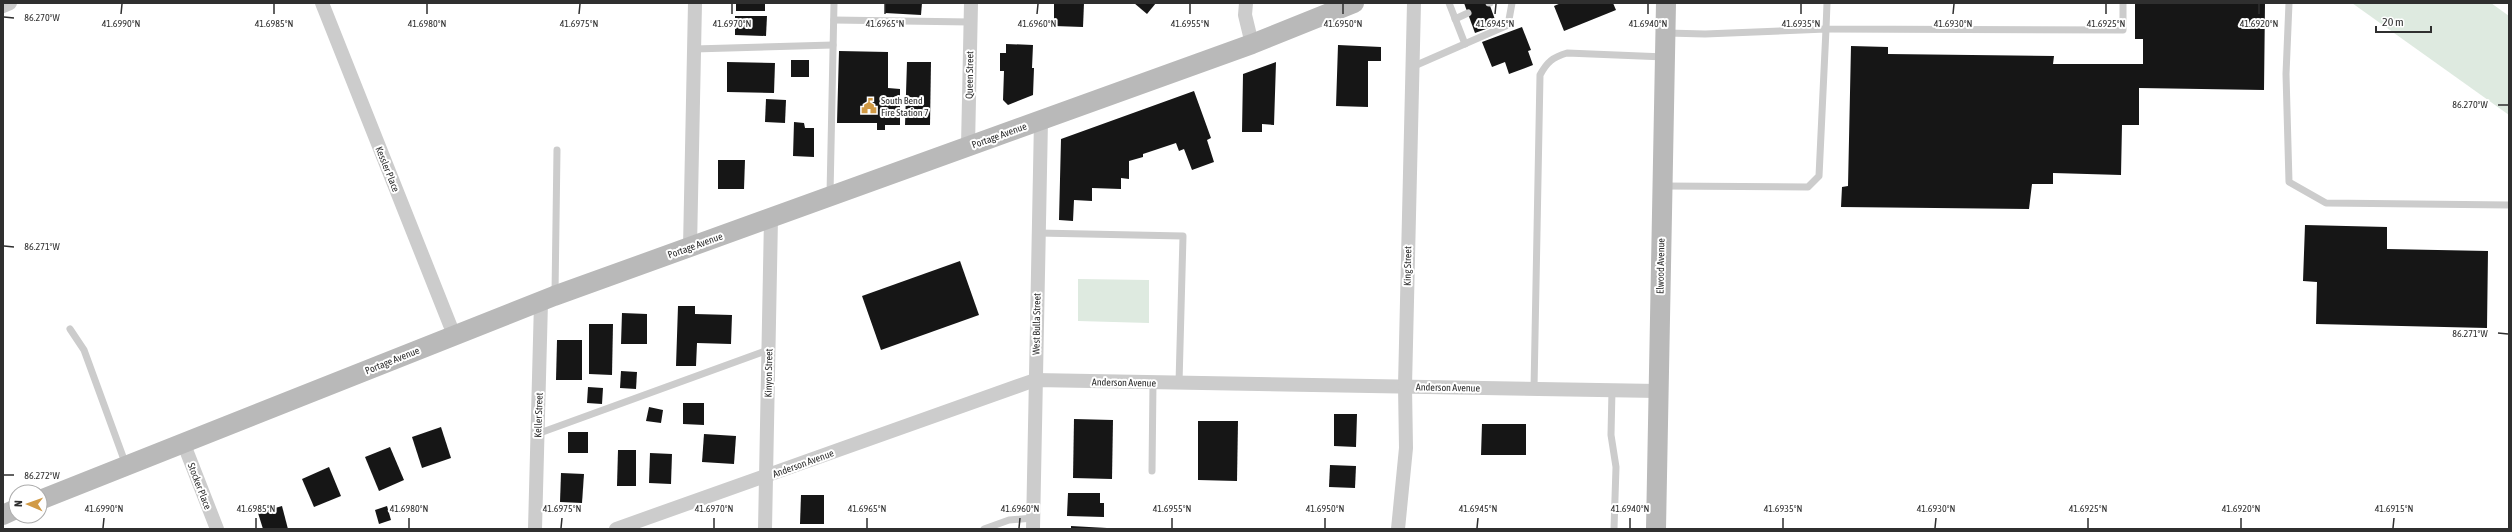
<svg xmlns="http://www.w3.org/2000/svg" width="2512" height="532" font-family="'Asap Condensed',sans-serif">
<rect width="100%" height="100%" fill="#fff"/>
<g fill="#deeae0">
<path d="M2352,3h139l18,13v99z"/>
<path d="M1078,279l71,1v43l-71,-2z"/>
</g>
<g fill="#161616">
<rect x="736" y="3" width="29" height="8"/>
<path d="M885,3h37l-1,12 -36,-2z"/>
<path d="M1054,3h30l-1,24 -29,-1z"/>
<path d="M1134,3h22l-9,11z"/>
<path d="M1464,3h25l8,22 -22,8z"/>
<path d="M1561,3h52l3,7 -52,21 -10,-25z"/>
<path d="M2135,3h130l-1,87 -125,-2v37h-17l-1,50 -68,-2v11h-21l-3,25 -188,-2 1,-20 6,-1 3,-140 37,1v7l166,2 -1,8h90v-25h-8z"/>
<path d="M735,16h32l-1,20 -31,-1z"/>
<path d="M1522,27l9,23 -3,1 5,14 -24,9 -4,-12 -13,5 -10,-25z"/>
<path d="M1006,44l27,1 -1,23h2l-1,27 -25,10 -5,-5 1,-29h-4v-18h6z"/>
<path d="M1338,45l43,2v14h-13v46l-32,-1z"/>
<path d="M839,51l49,1v36l12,1v36h-15v5h-8v-7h-40z"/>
<rect x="791" y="60" width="18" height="17"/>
<path d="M727,62l48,1 -1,30 -47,-1z"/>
<path d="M907,62h24l-1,63h-25z"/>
<path d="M1276,62l-2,63 -12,-1v8h-20l1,-58z"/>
<path d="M1194,91l17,47 -4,2 7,22 -22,8 -8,-21 -5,2 -3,-8 -33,11v3l-14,4v18l-8,-1v11l-29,-1v13l-18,-1 -1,21 -14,-1 2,-81z"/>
<path d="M766,99l20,1 -1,23 -20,-1z"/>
<path d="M794,122l10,1 1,5h9v29l-21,-1z"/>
<path d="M718,160h27l-1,29h-26z"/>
<path d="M2305,225l82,2v22l101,2 -1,77 -171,-4 1,-42 -14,-1z"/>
<path d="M960,261l19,54 -98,35 -19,-54z"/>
<path d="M678,306h17v8l37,1 -1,29 -34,-1 -1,23h-20z"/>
<path d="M622,313l25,1v30h-26z"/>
<path d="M589,324h24l-1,51 -23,-1z"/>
<path d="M557,340h25v40h-26z"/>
<path d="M621,371l16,1 -1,17 -16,-1z"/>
<path d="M588,387l15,1 -1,16 -15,-1z"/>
<path d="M683,403h21v22l-21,-1z"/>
<path d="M649,407l14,3 -2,13 -15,-2z"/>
<path d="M1334,414h23l-1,33 -22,-1z"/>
<path d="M1074,419l39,1 -1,59 -39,-1z"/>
<path d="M1198,421h40l-1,60 -39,-1z"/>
<path d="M1482,424h44v31h-45z"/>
<path d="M441,427l10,31 -29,10 -10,-31z"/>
<rect x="568" y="432" width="20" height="21"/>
<path d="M704,434l32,2 -2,28 -32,-2z"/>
<path d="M390,447l14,33 -25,11 -14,-34z"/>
<path d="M618,450h18v36h-19z"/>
<path d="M650,453l22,1 -1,30 -22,-1z"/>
<path d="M1330,465l26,1 -1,22 -26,-1z"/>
<path d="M329,467l12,29 -27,11 -12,-28z"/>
<path d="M561,473l23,1 -2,29 -22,-1z"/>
<path d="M1068,493h32v10h4v14l-37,-1z"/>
<path d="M801,495h23v29h-24z"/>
<path d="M282,506l6,23h-25l-5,-16z"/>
<path d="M387,506l4,14 -12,4 -4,-14z"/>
<path d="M1071,526l36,2v1h-36z"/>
</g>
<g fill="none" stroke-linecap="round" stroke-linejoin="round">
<g stroke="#ccc" stroke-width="7">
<path d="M1449,3l16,41"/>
<path d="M1489,3h1"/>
<path d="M1827,3l-1,26 297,1v-27"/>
<path d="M2289,3l-3,71 3,108 37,21 183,2"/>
<path d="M1455,19l13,-6"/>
<path d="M834,20l136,2"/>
<path d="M694,49l139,-4"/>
<path d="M1412,67l96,-42 4,-22"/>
<path d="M1664,186l144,1 11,-11 7,-147 -121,5 -38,-1"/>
<path d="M830,194l4,-191"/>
<path d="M1038,233l145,3 -4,147"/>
<path d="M555,294l2,-144"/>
<path d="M70,329l14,21 42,115"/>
<path d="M1534,389l6,-314c7,-13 13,-18 27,-22l98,4"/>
<path d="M1612,390l-1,45 5,32 -2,62"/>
<path d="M537,434l231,-84"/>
<path d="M1152,471l1,-88"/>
<path d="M984,529l25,-9 24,-2"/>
</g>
<g stroke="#ccc" stroke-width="14">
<path d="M322,3l132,332"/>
<path d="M1246,3l-1,12 7,29"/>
<path d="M3,6l7,-3"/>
<path d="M968,146l3,-143"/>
<path d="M690,247l5,-244"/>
<path d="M183,442l34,87"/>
<path d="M535,529l6,-227"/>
<path d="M616,529l419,-149 623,11"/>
<path d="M765,529l6,-311"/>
<path d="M1033,529l8,-409"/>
<path d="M1398,529l8,-81 -1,-62 9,-383"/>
</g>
<g stroke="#b9b9b9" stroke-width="20">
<path d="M40,500l514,-204 698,-252 102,-41"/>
<path d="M3,515l13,-6"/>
<path d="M1656,529l10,-526"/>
</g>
</g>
<path fill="none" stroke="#2f2f2f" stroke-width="1.5" d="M121,14l1,-10M274,14v-10M427,14v-10M579,14l1,-10M732,14v-10M885,14v-10M1037,14l1,-10M1190,14v-10M1343,14v-10M1495,14l1,-10M1648,14v-10M1801,14v-10M1953,14l1,-10M2106,14v-10M2259,14v-10M4,17l10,1M2498,105h10M4,246l10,1M2498,333l10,1M4,475h10M103,528l1,-10M256,528v-10M409,528v-10M561,528l1,-10M714,528v-10M867,528v-10M1019,528l1,-10M1172,528v-10M1325,528v-10M1477,528l1,-10M1630,528v-10M1783,528v-10M1935,528l1,-10M2088,528v-10M2241,528v-10M2393,528l1,-10"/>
<defs>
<symbol id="civic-bare" viewBox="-9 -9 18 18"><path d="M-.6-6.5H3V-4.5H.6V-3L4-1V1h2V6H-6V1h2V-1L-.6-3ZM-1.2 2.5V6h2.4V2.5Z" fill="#d19a45" stroke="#fff" stroke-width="2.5" paint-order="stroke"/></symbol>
</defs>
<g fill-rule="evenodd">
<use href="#civic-bare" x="858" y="95" width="22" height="22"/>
</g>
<g text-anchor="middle" stroke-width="4" stroke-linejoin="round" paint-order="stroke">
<g font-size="10" fill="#2f2f2f" stroke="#fff">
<text transform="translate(969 75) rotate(-89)" y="4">Queen Street</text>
<text transform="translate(999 135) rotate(-20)" y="4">Portage Avenue</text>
<text transform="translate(388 169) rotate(68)" y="4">Kessler Place</text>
<text transform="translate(695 245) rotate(-20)" y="4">Portage Avenue</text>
<text transform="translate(1407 266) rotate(-89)" y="4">King Street</text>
<text transform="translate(1660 266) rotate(-89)" y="4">Elwood Avenue</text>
<text transform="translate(1036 324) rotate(-89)" y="4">West Bulla Street</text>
<text transform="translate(392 360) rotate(-22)" y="4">Portage Avenue</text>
<text transform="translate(768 373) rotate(-89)" y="4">Kinyon Street</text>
<text transform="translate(1124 382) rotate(1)" y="4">Anderson Avenue</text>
<text transform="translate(1448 387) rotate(1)" y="4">Anderson Avenue</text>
<text transform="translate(538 415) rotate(-88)" y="4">Keller Street</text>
<text transform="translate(803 463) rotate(-20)" y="4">Anderson Avenue</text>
<text transform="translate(200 486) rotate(69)" y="4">Stocker Place</text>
</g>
<g font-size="10" fill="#2f2f2f" stroke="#fff" text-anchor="start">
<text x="881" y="104">South Bend<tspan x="881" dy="12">Fire Station 7</tspan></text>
</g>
</g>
<g font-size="10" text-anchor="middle" fill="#2f2f2f" stroke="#fff" stroke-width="4" stroke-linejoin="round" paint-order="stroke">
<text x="42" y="21">86.270°W</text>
<text x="121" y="27">41.6990°N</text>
<text x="274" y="27">41.6985°N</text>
<text x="427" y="27">41.6980°N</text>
<text x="579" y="27">41.6975°N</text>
<text x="732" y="27">41.6970°N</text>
<text x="885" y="27">41.6965°N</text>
<text x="1037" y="27">41.6960°N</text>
<text x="1190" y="27">41.6955°N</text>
<text x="1343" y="27">41.6950°N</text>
<text x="1495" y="27">41.6945°N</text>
<text x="1648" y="27">41.6940°N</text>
<text x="1801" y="27">41.6935°N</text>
<text x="1953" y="27">41.6930°N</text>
<text x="2106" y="27">41.6925°N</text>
<text x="2259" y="27">41.6920°N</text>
<text x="2470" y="108">86.270°W</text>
<text x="42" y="250">86.271°W</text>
<text x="2470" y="337">86.271°W</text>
<text x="42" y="479">86.272°W</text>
<text x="104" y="512">41.6990°N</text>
<text x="256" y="512">41.6985°N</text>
<text x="409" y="512">41.6980°N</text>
<text x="562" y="512">41.6975°N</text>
<text x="714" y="512">41.6970°N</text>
<text x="867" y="512">41.6965°N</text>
<text x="1020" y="512">41.6960°N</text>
<text x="1172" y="512">41.6955°N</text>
<text x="1325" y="512">41.6950°N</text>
<text x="1478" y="512">41.6945°N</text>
<text x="1630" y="512">41.6940°N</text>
<text x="1783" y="512">41.6935°N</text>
<text x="1936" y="512">41.6930°N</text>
<text x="2088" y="512">41.6925°N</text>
<text x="2241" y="512">41.6920°N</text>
<text x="2394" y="512">41.6915°N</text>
</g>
<rect width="2512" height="532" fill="none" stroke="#2f2f2f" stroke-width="8"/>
<g transform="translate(28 504) rotate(272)"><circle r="19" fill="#ffffff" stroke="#acacac"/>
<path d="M0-3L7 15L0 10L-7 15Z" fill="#d19a45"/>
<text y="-6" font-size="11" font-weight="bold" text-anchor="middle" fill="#2f2f2f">N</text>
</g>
<path d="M2376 26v6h55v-6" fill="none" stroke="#2f2f2f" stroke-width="2"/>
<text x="2382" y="26" font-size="12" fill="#2f2f2f" stroke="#ffffff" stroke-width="3" paint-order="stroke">20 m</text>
</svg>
